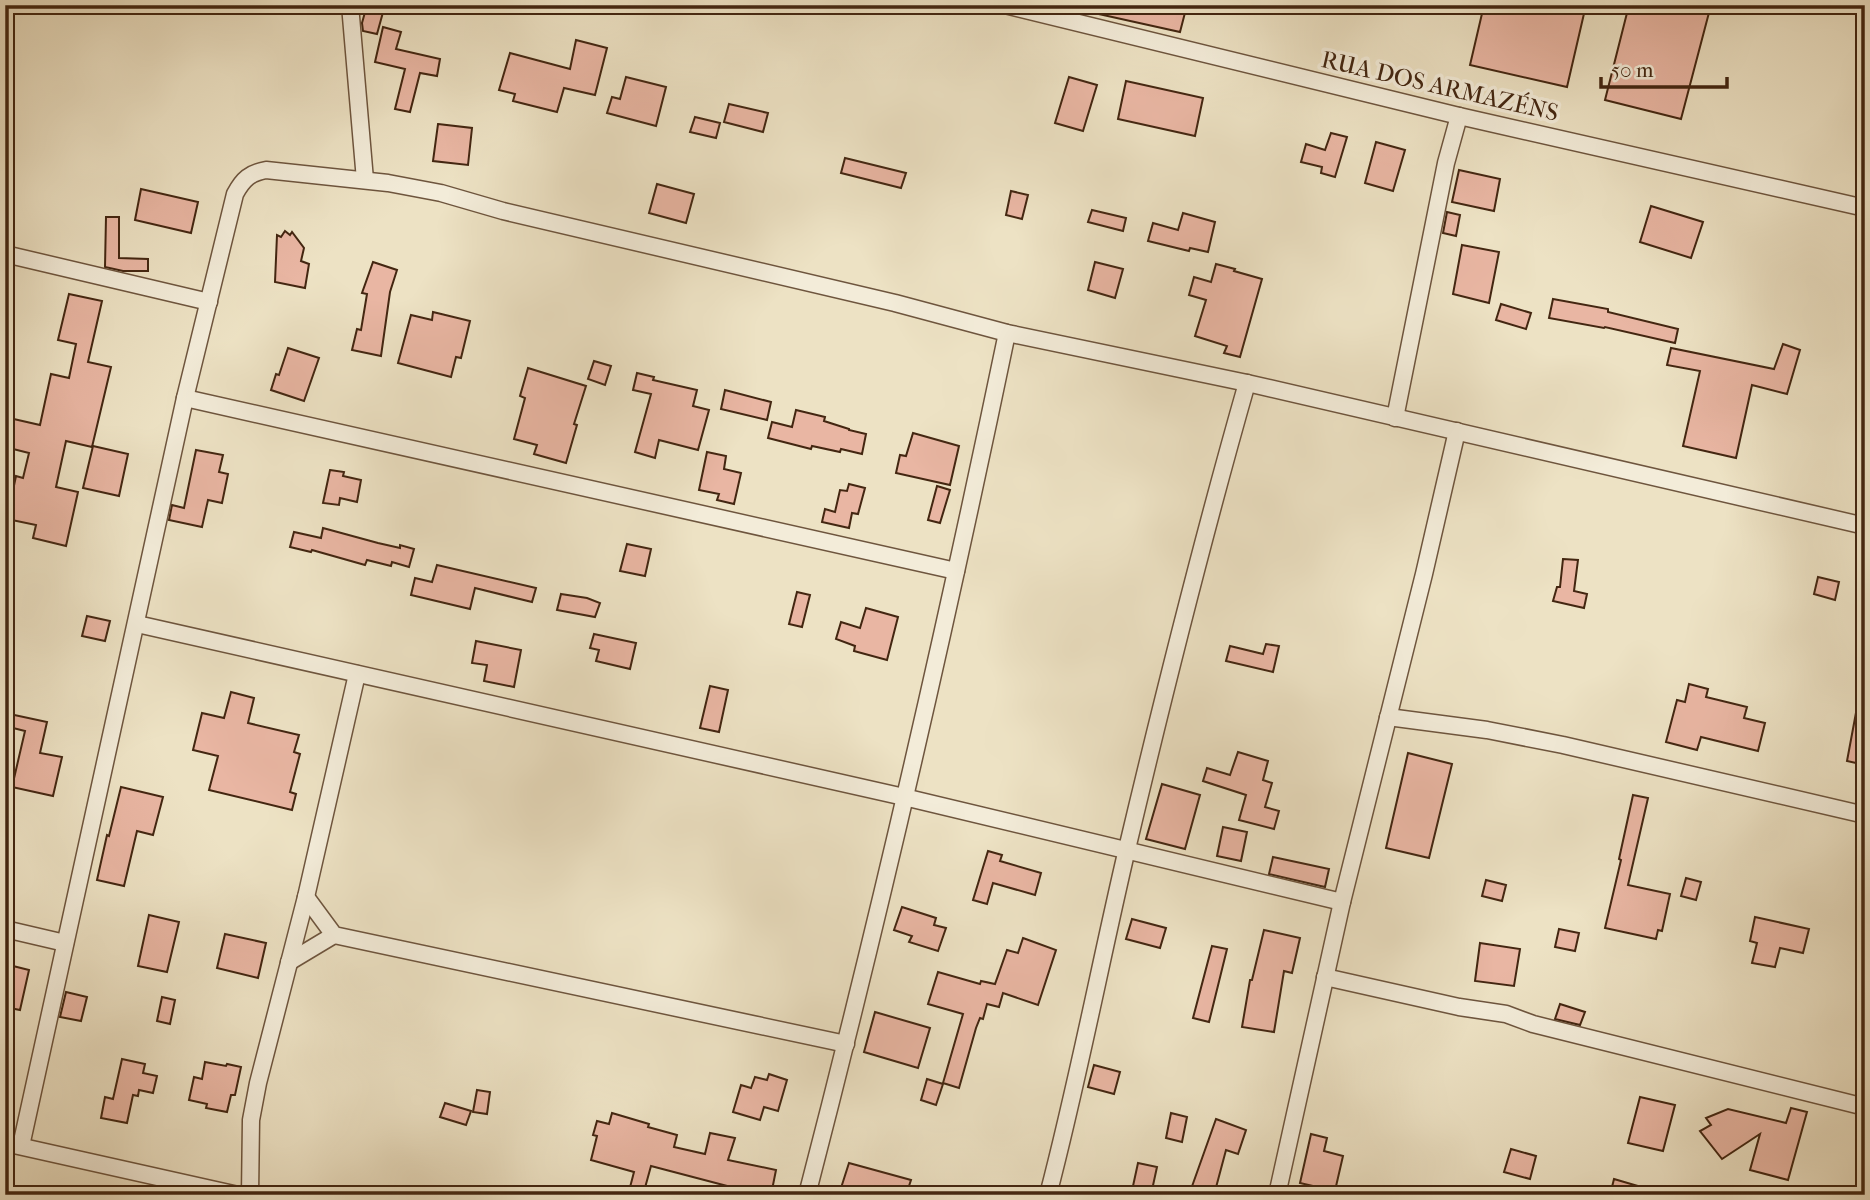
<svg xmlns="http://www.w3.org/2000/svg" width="1870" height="1200" font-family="'IM FELL French Canon',serif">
<rect width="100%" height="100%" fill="#ede2c4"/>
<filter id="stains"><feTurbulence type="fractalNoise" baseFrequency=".00286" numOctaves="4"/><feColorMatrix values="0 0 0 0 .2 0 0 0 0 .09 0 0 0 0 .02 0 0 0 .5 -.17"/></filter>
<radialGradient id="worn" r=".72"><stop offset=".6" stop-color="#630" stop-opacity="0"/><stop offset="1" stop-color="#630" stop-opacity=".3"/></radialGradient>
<g fill="#e9b6a3" stroke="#432611" stroke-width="2">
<path d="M367,5h18l-8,29 -14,-3 -1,-8z"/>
<path d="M1086,5h101l-7,27 -95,-21z"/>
<path d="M1484,5h102l-19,82 -97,-22z"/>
<path d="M1629,5h82l-30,114 -76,-19z"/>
<path d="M383,27l18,5 -5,17 44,10 -3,17 -17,-3 -10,39 -15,-3 10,-40 -30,-7z"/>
<path d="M576,40l31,8 -12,47 -31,-7 -7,24 -44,-11 2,-7 -16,-4 11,-37 60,16z"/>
<path d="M626,77l40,10 -10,39 -49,-13 5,-16 8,2z"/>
<path d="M1069,77l28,8 -14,46 -28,-8z"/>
<path d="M1126,81l77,17 -8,38 -77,-17z"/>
<path d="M729,104l39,9 -5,19 -39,-10z"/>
<path d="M695,117l25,6 -4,15 -26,-6z"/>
<path d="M438,124l34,4 -4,37 -35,-4z"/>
<path d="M1331,133l16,4 -12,40 -14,-4 1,-6 -21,-5 5,-18 19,6z"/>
<path d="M1376,142l29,8 -12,41 -28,-8z"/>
<path d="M845,158l61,15 -5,15 -60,-15z"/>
<path d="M1459,170l41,9 -6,32 -42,-9z"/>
<path d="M657,184l37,10 -8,29 -37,-10z"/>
<path d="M141,189l57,13 -7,31 -56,-13z"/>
<path d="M1011,191l17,4 -6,24 -16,-4z"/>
<path d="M1651,206l52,16 -12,36 -51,-16z"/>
<path d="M1092,210l34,8 -3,13 -35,-9z"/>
<path d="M1447,212l13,3 -4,21 -13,-3z"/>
<path d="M1183,213l32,9 -7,30 -18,-4 -1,3 -41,-10 5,-18 25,7z"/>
<path d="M106,217h13v41l29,1v12h-25l-18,-4z"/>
<path d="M285,231l5,4 2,-3 12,16 -3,13 8,3 -4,24 -30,-6 2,-47 4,2z"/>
<path d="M1462,245l37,7 -10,51 -36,-9z"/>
<path d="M373,262l24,8 -7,22 -9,64 -29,-6 5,-21 4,1 6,-36 -5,-1z"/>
<path d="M1095,262l28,7 -8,29 -27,-8z"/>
<path d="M1216,264l19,5 -1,2 28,8 -22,78 -16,-4 3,-7 -32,-10 11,-36 -17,-5 5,-18 17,5z"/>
<path d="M69,294l33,7 -14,61 23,5 -19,80 -26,-6 -10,46 22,5 -12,54 -33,-8 3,-13 -29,-6 9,-43 7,2 6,-25 -24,-6v-30l35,8 11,-51 18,4 7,-34 -18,-4z"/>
<path d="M1553,299l55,10v3l70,17 -3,14 -70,-16 -1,1 -55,-10z"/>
<path d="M1501,304l30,9 -5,16 -30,-9z"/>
<path d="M433,312l37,9 -9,37 -5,-1 -5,20 -53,-14 13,-48 21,5z"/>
<path d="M1783,344l17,6 -13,44 -35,-9 -16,73 -53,-12 17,-75 -33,-6 4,-17 103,21z"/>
<path d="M288,348l31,10 -15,43 -33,-11 5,-16 3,1z"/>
<path d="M594,361l17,5 -6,19 -17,-6z"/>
<path d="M528,368l58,18 -12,38 3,1 -11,38 -32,-9 3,-9 -23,-6 11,-41 -5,-2z"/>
<path d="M637,373l17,4 -1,3 44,10 -4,16 16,4 -11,40 -39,-10 -4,18 -20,-6 16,-58 -18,-4z"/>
<path d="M725,390l46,12 -4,18 -46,-11z"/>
<path d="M796,410l29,7 -1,4 25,8v1l17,4 -4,20 -21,-5 -1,3 -28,-6 -1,3 -43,-11 4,-16 20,5z"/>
<path d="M913,433l46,13 -9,39 -54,-12 4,-18 6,1z"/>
<path d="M93,446l35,8 -9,42 -36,-8z"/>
<path d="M196,450l27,5 -4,17 9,2 -6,29 -14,-3 -6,27 -33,-7 3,-15 12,3z"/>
<path d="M707,452l19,4 -2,13 17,4 -7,31 -17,-4 2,-6 -20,-4z"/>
<path d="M330,470l14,2 -1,4 18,4 -4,22 -17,-4 -1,7 -16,-2z"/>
<path d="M849,484l16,4 -7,26 -6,-1 -3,15 -27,-6 3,-13 10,3 5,-22 7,1z"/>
<path d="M937,486l13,4 -10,33 -12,-3z"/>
<path d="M323,528l55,15 22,5v-3l14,4 -5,18 -17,-5 -1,4 -24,-6 -2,5 -53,-15 -1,2 -21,-5 4,-15 27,6z"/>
<path d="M627,544l24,5 -6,27 -25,-5z"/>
<path d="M1563,559l15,1 -4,31 13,3 -3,14 -31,-7 4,-14h3z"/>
<path d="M437,565l99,23 -4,14 -57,-14 -5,21 -59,-14 4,-17 17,4z"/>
<path d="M1818,577l21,5 -4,18 -21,-6z"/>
<path d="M797,592l13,3 -8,32 -13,-3z"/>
<path d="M561,594l26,4 13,5 -5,14 -38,-7z"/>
<path d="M866,608l32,9 -11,43 -33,-9 1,-5 -19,-7 5,-17 19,6z"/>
<path d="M87,616l23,5 -5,20 -23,-5z"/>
<path d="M594,634l42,9 -6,26 -34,-8 3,-11 -9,-2z"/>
<path d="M476,641l45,9 -7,37 -30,-6 3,-16 -15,-2z"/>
<path d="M1266,644l13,2 -6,26 -47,-11 4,-15 33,8z"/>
<path d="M1689,684l19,5 -2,8 41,10 -3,11 21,5 -7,28 -57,-14 -4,13 -31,-8 11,-42 8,2z"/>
<path d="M710,686l18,4 -9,42 -19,-4z"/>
<path d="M231,692l23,6 -6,25 51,12 -5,17 6,2 -10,38 6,2 -4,16 -83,-20 9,-34 -25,-6 9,-37 22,5z"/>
<path d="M1858,702l7,1v62l-18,-4z"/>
<path d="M5,713l42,9 -7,31 22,4 -9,39 -41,-9 13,-56 -20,-5z"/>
<path d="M1238,752l30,9 -5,19 9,3 -7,24 14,4 -5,18 -35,-9 7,-25 -43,-14 4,-13 23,7z"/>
<path d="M1408,753l44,11 -23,94 -43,-10z"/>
<path d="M1162,784l38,11 -15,54 -39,-10z"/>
<path d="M121,787l42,10 -10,38 -16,-4 -13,55 -27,-6 10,-45 2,1z"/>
<path d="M1633,795l15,3 -20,87 42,9 -8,37 -4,-1 -2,9 -51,-11 16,-68 -2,-1z"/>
<path d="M1223,827l24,5 -6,29 -24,-5z"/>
<path d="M988,851l14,4 -2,6 41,12 -6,22 -42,-12 -6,21 -14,-4z"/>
<path d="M1273,857l56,12 -4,18 -56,-13z"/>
<path d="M1686,878l15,4 -5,18 -15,-4z"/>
<path d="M1486,880l20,5 -4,16 -20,-5z"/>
<path d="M902,907l34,11 -2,7 12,3 -8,23 -29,-9 3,-6 -18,-6z"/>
<path d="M149,915l30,7 -12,50 -29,-6z"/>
<path d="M1755,917l54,12 -6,24 -23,-5 -5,19 -23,-4 5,-20 -7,-2z"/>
<path d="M1132,919l34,9 -6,20 -34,-9z"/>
<path d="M1559,929l20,4 -4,18 -20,-4z"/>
<path d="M1264,930l36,8 -8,35 -8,-2 -10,61 -32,-5 8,-47h2z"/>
<path d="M225,934l41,9 -8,35 -41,-10z"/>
<path d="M1023,938l33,12 -18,55 -35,-12 -4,14 -12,-3 -4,15 -3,-1 -4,10 -17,60 -16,-5 20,-69 -35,-10 10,-32 42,12 1,-3 14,3 12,-34 11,3z"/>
<path d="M1480,943l40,6 -6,37 -39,-5z"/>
<path d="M1212,946l15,3 -18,73 -16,-4z"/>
<path d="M5,964l24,6 -9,40 -15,-3z"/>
<path d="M66,992l21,5 -6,24 -21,-4z"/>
<path d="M162,997l13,3 -5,24 -13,-3z"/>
<path d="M1560,1004l25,8 -5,13 -25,-6z"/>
<path d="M875,1012l55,16 -12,40 -54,-16z"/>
<path d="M122,1059l23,5 -2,9 14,3 -4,17 -14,-3 -1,6 -5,-1 -6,28 -26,-5 4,-21 8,2z"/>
<path d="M205,1062l21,4 1,-2 14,3 -6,28h-4l-4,17 -21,-4 1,-4 -18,-4 5,-23 8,2z"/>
<path d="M1094,1065l26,7 -6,22 -26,-7z"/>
<path d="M769,1074l18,6 -9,31 -14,-4 -4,13 -27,-8 8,-27 10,3 4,-11 12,3z"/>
<path d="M927,1079l16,5 -7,21 -15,-5z"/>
<path d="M477,1090l13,2 -3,22 -14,-2z"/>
<path d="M1640,1097l35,8 -12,46 -35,-8z"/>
<path d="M445,1103l26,8 -5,14 -26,-8z"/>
<path d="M1791,1108l16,4 -19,68 -38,-10 10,-36 -38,25 -22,-28 11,-6 -5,-7 22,-9 58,14z"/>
<path d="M612,1113l37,11 -1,3 29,8 -3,12 31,7 5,-21 25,5 -7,22 48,10 -5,25h-42l2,-8 -80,-21 -8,29h-15l6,-23 -43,-12 6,-24 -4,-1 4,-14 12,3z"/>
<path d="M1171,1113l16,4 -5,25 -16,-4z"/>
<path d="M1216,1119l30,11 -8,24 -12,-4 -12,45h-14l-10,-3z"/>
<path d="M1311,1134l16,4 -3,13 19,5 -9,39 -22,-4 1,-5 -13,-3z"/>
<path d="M1511,1149l25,7 -6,23 -26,-7z"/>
<path d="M849,1163l62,17 -5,15h-41l-24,-7z"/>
<path d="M1138,1163l19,4 -5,23 -19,-4z"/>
<path d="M1614,1179l41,12v4h-45z"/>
</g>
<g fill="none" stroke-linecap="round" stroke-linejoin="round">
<defs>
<g id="minor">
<path d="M350,5l15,175"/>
<path d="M1005,5l454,111 406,92"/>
<path d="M5,254l204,48"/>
<path d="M185,398l771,173"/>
<path d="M1395,418l51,-255 13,-47"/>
<path d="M137,624l767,173 438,105"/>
<path d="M1388,717l99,13 76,15 302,70"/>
<path d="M306,897l28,38 512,109"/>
<path d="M5,929l60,14"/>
<path d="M289,962l45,-27"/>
<path d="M1325,977l134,30 47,7 27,10 332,83"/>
<path d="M5,1143l233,52"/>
<path d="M21,1146l164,-748 50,-204c8,-15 15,-21 31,-24l122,13 53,10 62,18 392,92 112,30 240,50 618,143"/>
<path d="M250,1195l1,-75 7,-37 48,-186 51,-223"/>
<path d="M807,1195c74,-285 140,-573 200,-862"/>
<path d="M1048,1195c30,-114 52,-231 79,-346 37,-156 76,-312 120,-466"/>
<path d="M1277,1195l65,-293 82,-328 33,-143"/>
</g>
</defs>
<use href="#minor" stroke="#6e553e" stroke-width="19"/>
<use href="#minor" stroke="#f3ecd9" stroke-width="16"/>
</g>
<g text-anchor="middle" stroke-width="7" stroke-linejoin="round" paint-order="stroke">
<g font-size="24" fill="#432611" stroke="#f3ecd9">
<text transform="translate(1440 86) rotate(13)" y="8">RUA DOS ARMAZÉNS</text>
</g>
</g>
<rect width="1870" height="1200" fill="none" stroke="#ede2c4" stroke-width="28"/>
<rect x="7" y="7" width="1856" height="1186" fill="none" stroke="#432611" stroke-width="3.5"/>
<rect x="14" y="14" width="1842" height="1172" fill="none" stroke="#432611" stroke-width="2"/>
<path d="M1601 77v10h126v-10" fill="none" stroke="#432611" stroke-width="3.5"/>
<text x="1611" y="77" font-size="21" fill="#432611" stroke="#f3ecd9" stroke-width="5" paint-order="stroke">50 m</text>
<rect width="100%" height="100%" filter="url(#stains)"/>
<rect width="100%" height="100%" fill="url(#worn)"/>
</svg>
